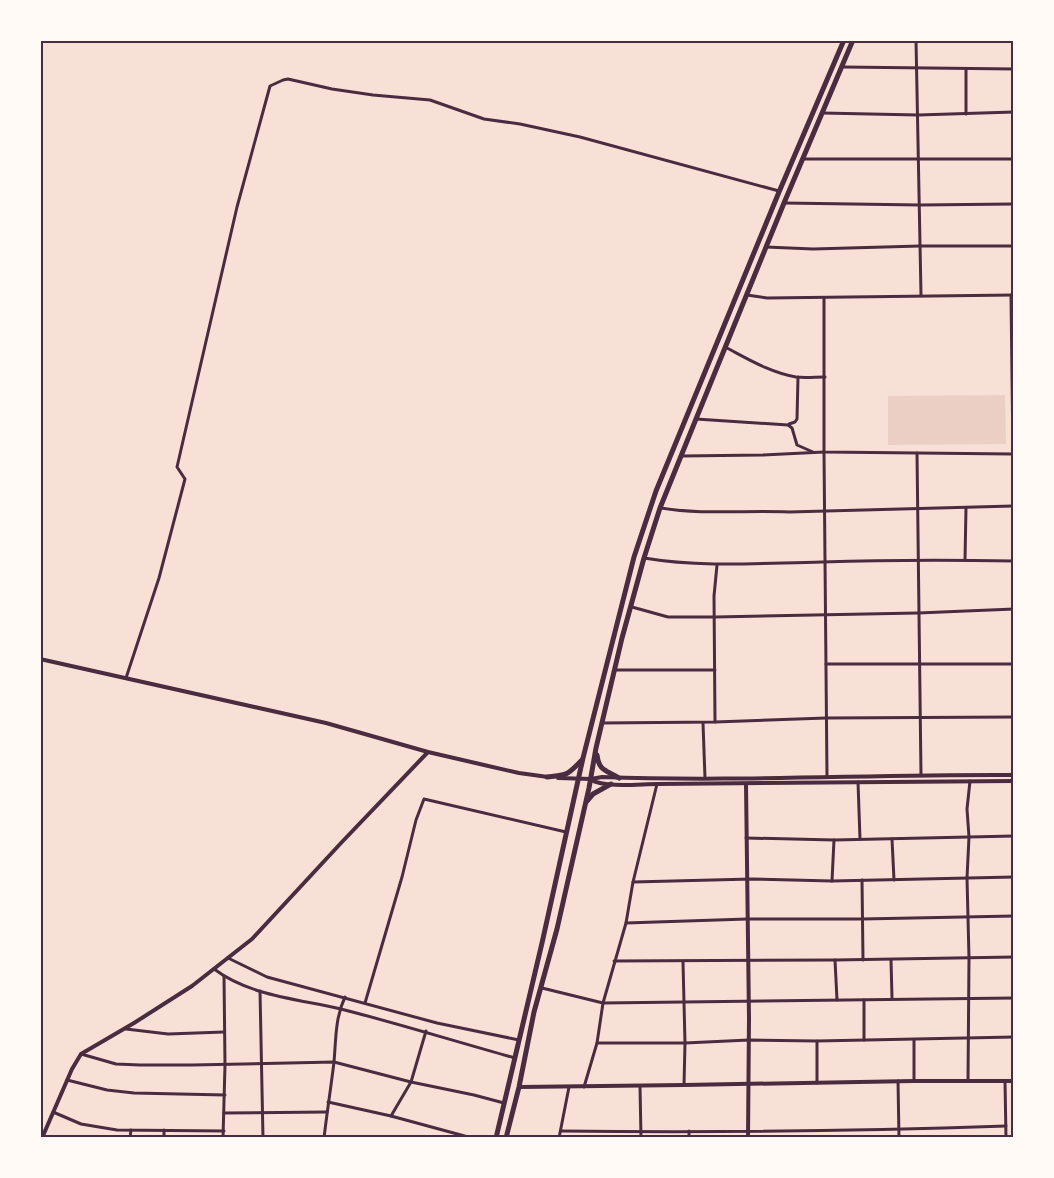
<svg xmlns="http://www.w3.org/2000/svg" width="1054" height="1178" font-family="Commissioner,sans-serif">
<rect width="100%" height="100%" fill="#f7e1d7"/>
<path fill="#ebcfc5" d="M1005,395l1,49 -118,1v-49z"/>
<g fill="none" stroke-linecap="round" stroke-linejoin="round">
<g stroke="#4a2c40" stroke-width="3">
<path d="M916,40l5,255"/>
<path d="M843,67l171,2"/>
<path d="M822,113l96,2 96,-3"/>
<path d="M966,114v-45"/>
<path d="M803,159h211"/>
<path d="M784,203l136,2 94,-1"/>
<path d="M766,247l47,2 107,-3h94"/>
<path d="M747,295l20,3 247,-3"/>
<path d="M1011,295l3,240"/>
<path d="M824,298v154l188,2"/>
<path d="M725,347c23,12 46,26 71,30 9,1 19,0 29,0"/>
<path d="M696,419l92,6 4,3 5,17 16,7"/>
<path d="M789,424l6,-2 2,-3 1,-42"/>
<path d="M917,453l4,322"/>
<path d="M681,456l82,-1 61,-3 3,325"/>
<path d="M661,508c42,7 85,2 128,4l224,-6"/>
<path d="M644,558c59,10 118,5 178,4 63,-2 128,-2 192,-1"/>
<path d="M965,560l1,-52"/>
<path d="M632,607l36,10h47l203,-4 96,-4"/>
<path d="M826,664h188"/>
<path d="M615,670h100"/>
<path d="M126,678l33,-100 26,-99 -8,-12 60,-260 33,-121 13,-6 5,-1 44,10 41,6 57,5 54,19 36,5 60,13 199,54"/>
<path d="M715,722l-1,-126 3,-31"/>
<path d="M602,723l113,-1 111,-4 188,-1"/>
<path d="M703,723l2,55"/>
<path d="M858,782l2,57"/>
<path d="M746,838l88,2 180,-4"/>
<path d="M892,839l2,41"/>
<path d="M862,880l1,80"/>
<path d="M832,881l2,-41"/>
<path d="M633,882l119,-3 80,2 182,-4"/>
<path d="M626,923l121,-4h115l152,-3"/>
<path d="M228,958l39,19 170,46 82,17"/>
<path d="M835,960l2,40"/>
<path d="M891,960l1,38"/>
<path d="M614,961l221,-1 179,-3"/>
<path d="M683,962l2,81 -1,42"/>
<path d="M214,969c36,27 84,30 127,40 59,15 116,33 174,49"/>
<path d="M542,988l61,15 411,-5"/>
<path d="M260,991l3,147"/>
<path d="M864,1000v40"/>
<path d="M365,1003l37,-126 14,-57 8,-21 142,33"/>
<path d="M126,1029l42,5 56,-2"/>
<path d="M914,1040v41"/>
<path d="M817,1041v42"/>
<path d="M597,1043h88l64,-3 68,1 197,-4"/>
<path d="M81,1054l35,10 24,1h52l142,-3 77,20 63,13 30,8"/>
<path d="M67,1080l40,10 27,3 91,2"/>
<path d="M898,1081l1,57"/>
<path d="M968,1081l1,-123 -2,-80 2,-41 -2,-28 3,-28"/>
<path d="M1005,1081l1,57"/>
<path d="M640,1086l1,52"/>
<path d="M584,1087l13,-44 6,-40 23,-80 7,-41 24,-98"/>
<path d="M328,1102l63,14 81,22"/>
<path d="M53,1112l28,12 36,6 107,1"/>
<path d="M224,1113l103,-1"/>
<path d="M391,1116l20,-34 15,-51"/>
<path d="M164,1130v8"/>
<path d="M561,1131c148,2 296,0 445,-5"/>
<path d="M263,1137l28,1"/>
<path d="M130,1138l1,-8"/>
<path d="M223,1138l2,-73 -1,-89"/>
<path d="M324,1138c3,-26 7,-51 10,-76 2,-22 1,-44 11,-65"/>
<path d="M559,1138l10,-51"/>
<path d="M689,1138v-7"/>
</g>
<g stroke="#4a2c40" stroke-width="4">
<path d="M40,659l286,64 102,29 56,13 35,8 29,4"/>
<path d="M558,778l33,1 11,-2c137,5 274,-3 412,-2"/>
<path d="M591,780c16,8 48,4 66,4l357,-3"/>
<path d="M746,784l3,234 -1,120"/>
<path d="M519,1087l165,-2 230,-4h100"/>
<path d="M42,1138l30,-69 9,-15 53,-31 58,-37 60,-47 89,-96 87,-91"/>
</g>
<g stroke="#4a2c40" stroke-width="5">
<path d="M597,755c2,17 10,15 22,23"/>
<path d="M547,777c22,-2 20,-2 35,-17"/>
<path d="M587,801l6,-7 18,-10"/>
<path d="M496,1138l46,-195 41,-185 51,-201 22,-66 123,-299 65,-152"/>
<path d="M506,1138l13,-51 15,-75 23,-83 32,-141 7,-40 26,-110 22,-80 16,-50 36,-89 88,-216 69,-163"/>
</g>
</g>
<rect width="1054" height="1178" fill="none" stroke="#fffaf5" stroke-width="84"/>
<rect x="42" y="42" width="970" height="1094" fill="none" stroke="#4a2c40" stroke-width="2"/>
</svg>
